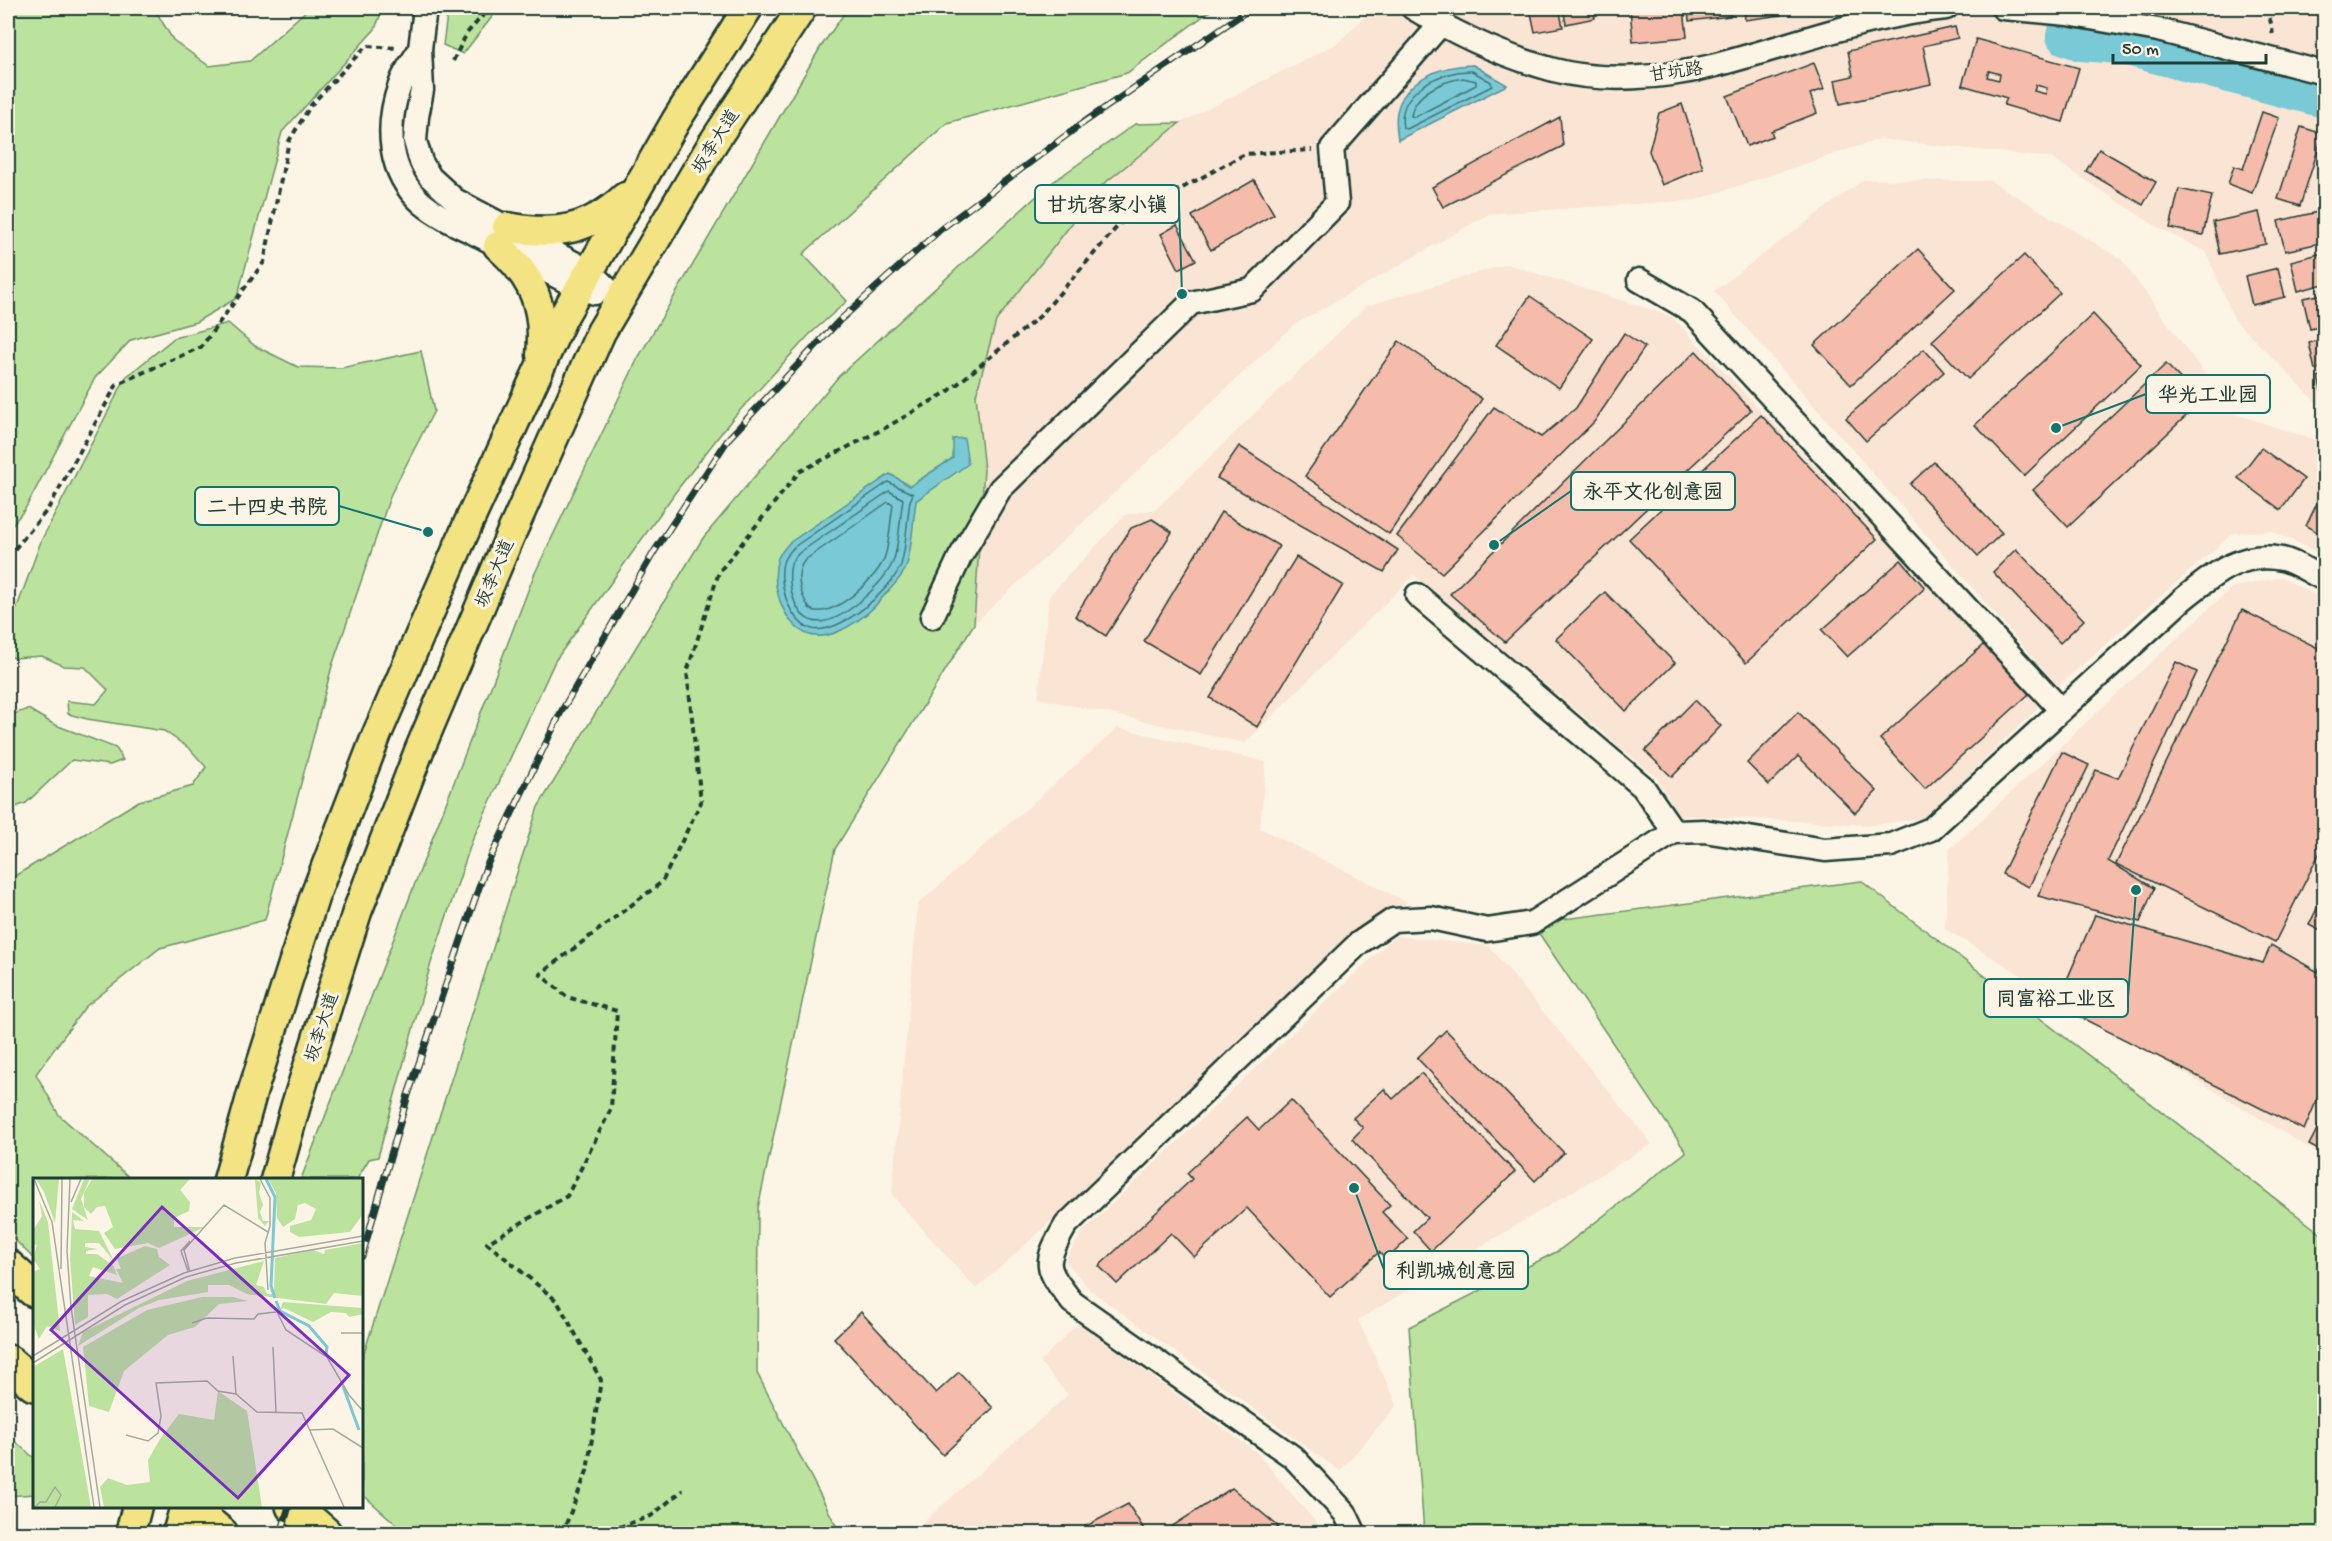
<svg xmlns="http://www.w3.org/2000/svg" width="2332" height="1541" font-family="'Gochi Hand','LXGW WenKai TC',sans-serif">
<rect width="100%" height="100%" fill="#fcf5e5"/>
<filter id="ink" filterUnits="userSpaceOnUse"><feTurbulence type="fractalNoise" baseFrequency=".0167" numOctaves="2"/><feDisplacementMap in="SourceGraphic" scale="12" xChannelSelector="R" yChannelSelector="G"/><feConvolveMatrix kernelMatrix="1 2 1 2 8 2 1 2 1" color-interpolation-filters="sRGB"/></filter>
<g filter="url(#ink)">
<g fill="#fae4d4">
<path d="M1373,8h951v402l-90,-91 -28,-67 -47,-24 -108,-70 -171,-19 -185,61 -206,14 -195,111 -320,299 10,-154 -8,-75 20,-74 105,-135 79,-63 158,-80z"/>
<path d="M1863,180l128,1 130,78 112,154 91,30v113l-52,-25 -39,2 -175,153 -344,-395z"/>
<path d="M1507,264l164,52 371,388 -117,114 -54,7 -192,-10 -24,-39 -241,-201 -169,168 -207,-45 11,-102 76,-81 31,-6 210,-203z"/>
<path d="M2281,577l43,23v557l-379,-228 4,-79 282,-262z"/>
<path d="M1118,728l148,34 -6,66 147,74 -431,387 -84,-94 26,-291z"/>
<path d="M1395,936l94,10 163,198 -294,176 39,85 -57,66 -250,-181 -25,-30 18,-29z"/>
<path d="M1078,1323l178,129 69,81 -415,1 158,-139 -28,-33z"/>
</g>
<g fill="#bce39e" stroke="#6e9069" stroke-width="1.5">
<path d="M8,8h146l19,32 36,26 41,-5 59,-53h74l-8,21 -93,103 -45,166 -41,24 -65,18 -36,38 -70,131 -17,21z"/>
<path d="M448,8h51l-36,46 -20,-9z"/>
<path d="M848,8h366l-87,65 -180,50 -144,131 44,47 -38,34 -76,83 -56,72 -122,171 -83,180 -41,122 -53,194 -9,2 -12,20h-56l233,-604 104,-217 182,-310z"/>
<path d="M1180,123l-79,63 -105,135 -20,74 8,75 -10,154 -139,225 -77,359 -1,165 83,160h-434l-44,-39v-135l176,-552 165,-269 136,-162 211,-192 85,-60z"/>
<path d="M228,323l27,23 43,21 43,1 80,-17 13,60 -43,83 -59,172 -67,254 -105,28 -75,59 -49,67 23,41 72,64 -97,1v79l-26,-26v-353l131,-79 54,-15 13,-19 -16,-18 -26,-18 -77,-12 -19,-5 -1,-13 29,3 12,-14 -23,-23 -21,-1 -22,-10 -28,2 -6,-3v-43l8,-2 25,-69 85,-164 48,-39z"/>
<path d="M28,709l25,15 63,24 7,12 -13,5 -38,-5 -46,43 -18,7v-94z"/>
<path d="M1861,881l463,355v297h-900l-15,-206 149,-76 128,-99 -154,-229z"/>
<path d="M8,1435l26,23v36l-26,2z"/>
</g>
<g fill="#7ac9d7" stroke="#569196" stroke-width="1.5">
<path d="M1473,65l34,20 -109,55c-1,-9 -3,-19 -1,-28 7,-33 46,-47 76,-47z"/>
<path d="M964,438l4,26 -52,37c-3,21 -4,44 -9,64 -4,12 -17,24 -25,33 -14,18 -51,46 -75,36 -25,-11 -37,-51 -29,-76 2,-5 8,-11 11,-15l101,-69 20,12 43,-28v-19z"/>
</g>
<g fill="none" stroke-linecap="round" stroke-linejoin="round">
<g stroke="#437575" stroke-width="1.5">
<path d="M1472,71l19,11 1,4 -85,43 -4,-1c-7,-37 38,-58 69,-57z"/>
<path d="M1463,78l13,3v4l-61,32 -4,-1c3,-23 32,-35 52,-38z"/>
<path d="M888,482l25,12 -3,7c-3,17 -4,48 -9,64 -10,25 -61,70 -89,64 -23,-5 -37,-52 -27,-71 2,-4 6,-7 9,-11z"/>
<path d="M889,491l14,8c-3,16 -4,52 -11,65 -10,21 -54,64 -79,57 -20,-5 -26,-40 -22,-57 1,-4 5,-8 8,-11z"/>
<path d="M888,502l5,3c-3,17 -3,35 -8,51 -5,20 -54,66 -75,53 -9,-13 -17,-35 -5,-49z"/>
</g>
<path stroke="#7ac9d7" stroke-width="38" d="M2065,36l16,6 39,3 204,54"/>
</g>
<g fill="#f5bcab" stroke="#1f3d34" stroke-width="1.5" fill-rule="evenodd">
<path d="M1530,8h29l4,19 -28,5z"/>
<path d="M1563,8h30l2,10 -29,6z"/>
<path d="M1630,8h54l3,29 -54,5z"/>
<path d="M1688,8h41l1,8 -41,5z"/>
<path d="M1744,8h36l1,7 -36,5z"/>
<path d="M1955,27l3,11 -35,8 8,38 -91,20 -5,-24 18,-4 -5,-25z"/>
<path d="M1976,39l103,29 -16,54 -59,-17 3,-7 -45,-13zM1989,71l11,3 -1,6 -12,-3zM2036,85l11,3 -1,6 -12,-3z"/>
<path d="M1814,63l10,26 -14,5 7,19 -46,18 2,5 -26,10 -20,-50z"/>
<path d="M1682,104l21,64 -41,17 -13,-34 10,-38z"/>
<path d="M2262,112l17,6 -27,75 -24,-9 6,-18 9,3z"/>
<path d="M1560,117l3,29 -120,61 -11,-20z"/>
<path d="M2301,127l22,7 -23,72 -22,-7z"/>
<path d="M2099,149l57,33 -13,23 -57,-34z"/>
<path d="M1254,180l20,34 -63,36 -19,-34z"/>
<path d="M2179,189l33,7 -9,39 -33,-7z"/>
<path d="M2259,212l7,32 -46,10 -7,-32z"/>
<path d="M2318,212l6,30 -39,9 -7,-30z"/>
<path d="M1177,225l19,35 -17,9 -18,-35z"/>
<path d="M1918,249l37,40 -104,96 -37,-40z"/>
<path d="M2323,253l1,31 -26,7 -7,-30z"/>
<path d="M2024,255l36,38 -92,86 -36,-38z"/>
<path d="M2278,268l7,29 -33,8 -7,-29z"/>
<path d="M2324,294v32l-14,3 -7,-31z"/>
<path d="M1530,296l63,43 -34,49 -63,-43z"/>
<path d="M2093,314l48,51 -117,111 -49,-51z"/>
<path d="M1624,333l21,14 -51,75 -152,151 -45,-37 97,-129 47,30 35,-29z"/>
<path d="M2324,339v29l-9,2 -6,-27z"/>
<path d="M1399,341l83,58 -93,135 -84,-58z"/>
<path d="M1924,349l20,23 -78,69 -20,-23z"/>
<path d="M1696,351l55,59 -246,232 -55,-48z"/>
<path d="M2166,364l36,37 -134,126 -35,-37z"/>
<path d="M2324,375v28l-6,-26z"/>
<path d="M1761,415l116,124 -131,124 -117,-124z"/>
<path d="M1239,446l159,104 -14,22 -167,-94z"/>
<path d="M2261,448l43,31 -23,31 -43,-32z"/>
<path d="M1934,462l68,71 -24,23 -68,-72z"/>
<path d="M2324,489v47l-18,-10z"/>
<path d="M1221,512l58,34 -78,129 -57,-34z"/>
<path d="M1152,519l20,13 -66,104 -31,-20 56,-88z"/>
<path d="M2016,549l68,71 -24,23 -67,-71z"/>
<path d="M1296,557l47,28 -86,142 -47,-29z"/>
<path d="M1901,560l24,28 -78,69 -25,-27z"/>
<path d="M1605,592l70,71 -49,48 -70,-72z"/>
<path d="M2242,610l82,41v193l-49,98 -159,-78z"/>
<path d="M1984,644l45,50 -104,95 -45,-50z"/>
<path d="M2176,662l21,10 -89,189 46,27 -14,34 -102,-26 58,-126 22,8z"/>
<path d="M1695,700l26,26 -49,51 -27,-26z"/>
<path d="M1798,712l79,79 -22,22 -57,-57 -29,29 -22,-22z"/>
<path d="M2062,752l27,13 -60,122 -27,-13z"/>
<path d="M2324,894v39l-15,-8z"/>
<path d="M2095,915l168,48 8,-18 47,27 6,-14v125l-20,47 -248,-125z"/>
<path d="M1446,1030l118,123 -29,28 -118,-123z"/>
<path d="M1421,1073l94,99 -84,79 -18,-20 14,-13 -75,-79 11,-11 -10,-10 31,-29 9,10z"/>
<path d="M1291,1100l99,105 -8,7 26,27 -22,21 -7,-8 -49,45 -83,-89 -53,49 -23,-24 -54,51 -18,-18 93,-87 -5,-6 60,-56 12,13z"/>
<path d="M2324,1116v37l-15,-8z"/>
<path d="M861,1312l75,81 23,-21 34,36 -50,47 -109,-117z"/>
<path d="M1232,1488l47,39 -13,7h-106z"/>
<path d="M1128,1504l19,30h-76z"/>
</g>
<g fill="none" stroke-linecap="round" stroke-linejoin="round">
<defs>
<g id="minor">
<path d="M425,8l-5,41 2,41 -5,27 -2,24 6,21 9,15 25,23 134,71 30,29"/>
<path d="M1413,8c43,26 92,49 141,62 48,13 111,8 158,-4 78,-20 154,-50 234,-58"/>
<path d="M2003,8l65,6 90,16 166,43"/>
<path d="M420,49c-6,11 -16,23 -20,36 -15,41 -12,88 22,118 18,15 40,24 60,34 32,17 65,34 97,51l16,5"/>
<path d="M1639,280l53,31 369,399"/>
<path d="M1417,595l226,192 31,45"/>
<path d="M932,617l28,-60 40,-68 191,-186 61,-13 85,-87 -5,-55 109,-124"/>
<path d="M1355,1534l-10,-21 -52,-56 -221,-155c-28,-36 -29,-37 -6,-77l293,-282 34,-23 38,-2 56,12 45,-7 142,-91 30,-1 121,19 66,-5 40,-16 252,-230c30,-24 58,-49 99,-40 14,3 29,14 42,20"/>
</g>
<g id="major">
<path d="M507,227c47,9 82,4 118,-30"/>
<path d="M498,246c35,31 48,61 43,109"/>
<path d="M228,1180l25,-90 61,-192 63,-164 91,-210 95,-207 114,-198 71,-111"/>
<path d="M275,1180l21,-75 61,-193 62,-161 91,-215 91,-204 112,-189 89,-135"/>
<path d="M130,1534l7,-28"/>
<path d="M177,1534l8,-28"/>
</g>
<g id="highway">
<path d="M8,1267l26,23"/>
<path d="M8,1362l26,22"/>
<path d="M187,1506l34,28"/>
<path d="M293,1506l32,28"/>
</g>
</defs>
<use href="#minor" stroke="#1f3d34" stroke-width="27"/>
<use href="#major" stroke="#1f3d34" stroke-width="33"/>
<use href="#highway" stroke="#1f3d34" stroke-width="38"/>
<g stroke="#1f3d34" stroke-width="4" stroke-dasharray="6 4.5" stroke-linecap="butt">
<path d="M222,8l10,5 24,-5"/>
<path d="M2266,8l6,18 1,12"/>
<path d="M453,61l14,-28 23,-25"/>
<path d="M8,557l40,-48 69,-125 84,-37 63,-85 25,-121 22,-36 55,-59 31,2"/>
<path d="M562,1534l25,-63 14,-91 -44,-79 -70,-58 80,-47 44,-87 6,-98 -50,-14 -27,-23 122,-92 39,-80 -14,-130 32,-100 80,-100 86,-44 64,-37 91,-75 83,-96 122,-66 67,-4"/>
<path d="M599,1534l52,-18 32,-26"/>
</g>
<use href="#minor" stroke="#fcf5e5" stroke-width="22"/>
<use href="#major" stroke="#f4e382" stroke-width="28"/>
<use href="#highway" stroke="#f4e382" stroke-width="33"/>
<defs>
<g id="rail">
<path d="M362,1256l46,-161 78,-228 75,-155 93,-160 75,-114 110,-117 102,-92 139,-104 171,-117"/>
<path d="M281,1534l8,-28"/>
</g>
</defs>
<use href="#rail" stroke="#1f3d34" stroke-width="7"/>
<use href="#rail" stroke="#fcf5e5" stroke-width="4.5" stroke-dasharray="14" stroke-linecap="butt"/>
</g>
</g>
<g text-anchor="middle" stroke-width="6" stroke-linejoin="round" paint-order="stroke">
<g font-size="18" fill="#1f3d34" stroke="#fcf5e5">
<text transform="translate(1676 71) rotate(-8)" y="6">甘坑路</text>
<text transform="translate(715 141) rotate(-58)" y="6">坂李大道</text>
<text transform="translate(494 573) rotate(-67)" y="6">坂李大道</text>
<text transform="translate(321 1027) rotate(-72)" y="6">坂李大道</text>
</g>
</g>
<g transform="translate(33 1178)">
<rect width="330" height="330" fill="#fcf5e5"/>
<path d="M3,1h23l-4,44 -11,-31zM51,1h6l-9,20 7,21 -16,-11zM59,1h98l-10,11 10,12 -1,9 -15,7v9h31l-46,21 -11,-5 -33,6 -11,-16 9,-6 -8,-21 -8,1 -6,7 -7,-7v-14zM222,1l6,4 -2,10 4,12 -3,7 3,9h6l-4,5 -7,-8zM235,1h95v35l-13,18 -51,5 -9,-5v-6l21,-6 5,-11 -11,-6 -7,2 -3,14 -12,8 -6,-9 -1,-25zM6,22l9,22 12,109 -13,-5 -8,13 -6,-16v-51l7,-3 -7,-10 4,-14 -4,-1v-13l9,-15zM39,34l12,9 -11,-1 2,9 24,2 15,30 -15,-18h-14v4l13,2 -12,2v3h11l16,11 4,10 -24,-8 -4,9 34,7 -7,-14h5l-6,-15 5,3 25,-11 12,3 2,8 11,8 -53,34 -10,-5 -19,1v22l-13,8 -5,-66zM330,65v53l-29,-3 -8,11 -79,-10 -18,-9h-21v7l-49,8 -20,8 -61,38 5,-14 104,-51 77,-20 -8,24 8,2 3,7h7l1,-36 38,-8 11,4 1,-4zM169,119h31l15,4 -29,3 -24,23 -27,8 -44,36 -15,41 -20,-6 -6,-59 64,-37zM250,124l80,6v6l-14,3 -3,-4 -15,-1 -18,10 -29,-14 -4,2zM30,171l28,158h-58v-140zM185,213l29,20 15,96h-158l-4,-20 8,-9 19,7 23,-3 -2,-22 12,-21 19,-25 35,6z" fill="#bce39e"/>
<path fill="none" stroke="#7ac9d7" stroke-width="3" d="M233,1l9,18 -4,89 4,12M243,123l4,10 29,15 18,21 -1,7M310,208l16,44"/>
<path fill="none" stroke="#a4ab9e" stroke-width="1.5" d="M1,1l18,43 42,285M37,1l-3,72 4,56 29,200M227,1l10,19v28l-5,17 3,47M38,24l10,-23M28,91l1,-90M155,93l-7,-20 9,-10M157,94l-6,-22 40,-45 44,27M241,128l12,24 41,27 22,38 14,16M159,145l15,-5 47,1 4,-5 18,-2M308,155h22M240,169l3,65M0,178l89,-55 62,-28 51,-15 128,-22M200,178l3,38M0,185l92,-58 61,-28 50,-14 127,-22M277,252l23,-1 30,19M93,257l22,6 10,-8 3,-17 -5,-33 51,-2 11,10 18,3 21,18 45,1 42,94M2,329l5,-5h6l9,-15 6,8 -6,12"/>
<path fill="#7b2cbf" fill-opacity="0.15" stroke="#7b2cbf" stroke-width="3" d="M129,29l187,168 -111,123 -187,-168z"/>
<rect width="330" height="330" fill="none" stroke="#1f3d34" stroke-width="3"/>
</g>
<path fill="none" stroke="#0f766e" stroke-width="2" d="M1182 294L1179 204M2056 428L2146 394M1494 545L1571 491M428 532L339 506M2136 890L2128 998M1354 1188L1384 1270"/>
<g fill="#0f766e" stroke="#fcf5e5" stroke-width="2">
<circle cx="1182" cy="294" r="6"/>
<circle cx="2056" cy="428" r="6"/>
<circle cx="1494" cy="545" r="6"/>
<circle cx="428" cy="532" r="6"/>
<circle cx="2136" cy="890" r="6"/>
<circle cx="1354" cy="1188" r="6"/>
</g>
<g fill="#fcf5e5" stroke="#0f766e" stroke-width="2">
<rect x="1035" y="185" width="144" height="38" rx="6"/>
<rect x="2146" y="375" width="124" height="38" rx="6"/>
<rect x="1571" y="472" width="164" height="38" rx="6"/>
<rect x="195" y="487" width="144" height="38" rx="6"/>
<rect x="1984" y="979" width="144" height="38" rx="6"/>
<rect x="1384" y="1251" width="144" height="38" rx="6"/>
</g>
<g font-size="20" text-anchor="middle" font-weight="bold" fill="#1f3d34">
<text x="1107" y="211">甘坑客家小镇</text>
<text x="2208" y="401">华光工业园</text>
<text x="1653" y="498">永平文化创意园</text>
<text x="267" y="513">二十四史书院</text>
<text x="2056" y="1005">同富裕工业区</text>
<text x="1456" y="1277">利凯城创意园</text>
</g>
<rect width="2332" height="1541" fill="none" stroke="#fcf5e5" stroke-width="30"/>
<rect x="15" y="15" width="2302" height="1511" fill="none" stroke="#1f3d34" stroke-width="2" filter="url(#ink)"/>
<path d="M2113 54v9h153v-9" fill="none" stroke="#1f3d34" stroke-width="3"/>
<text x="2122" y="54" font-size="18" fill="#1f3d34" stroke="#fcf5e5" stroke-width="4.5" paint-order="stroke">50 m</text>
</svg>
